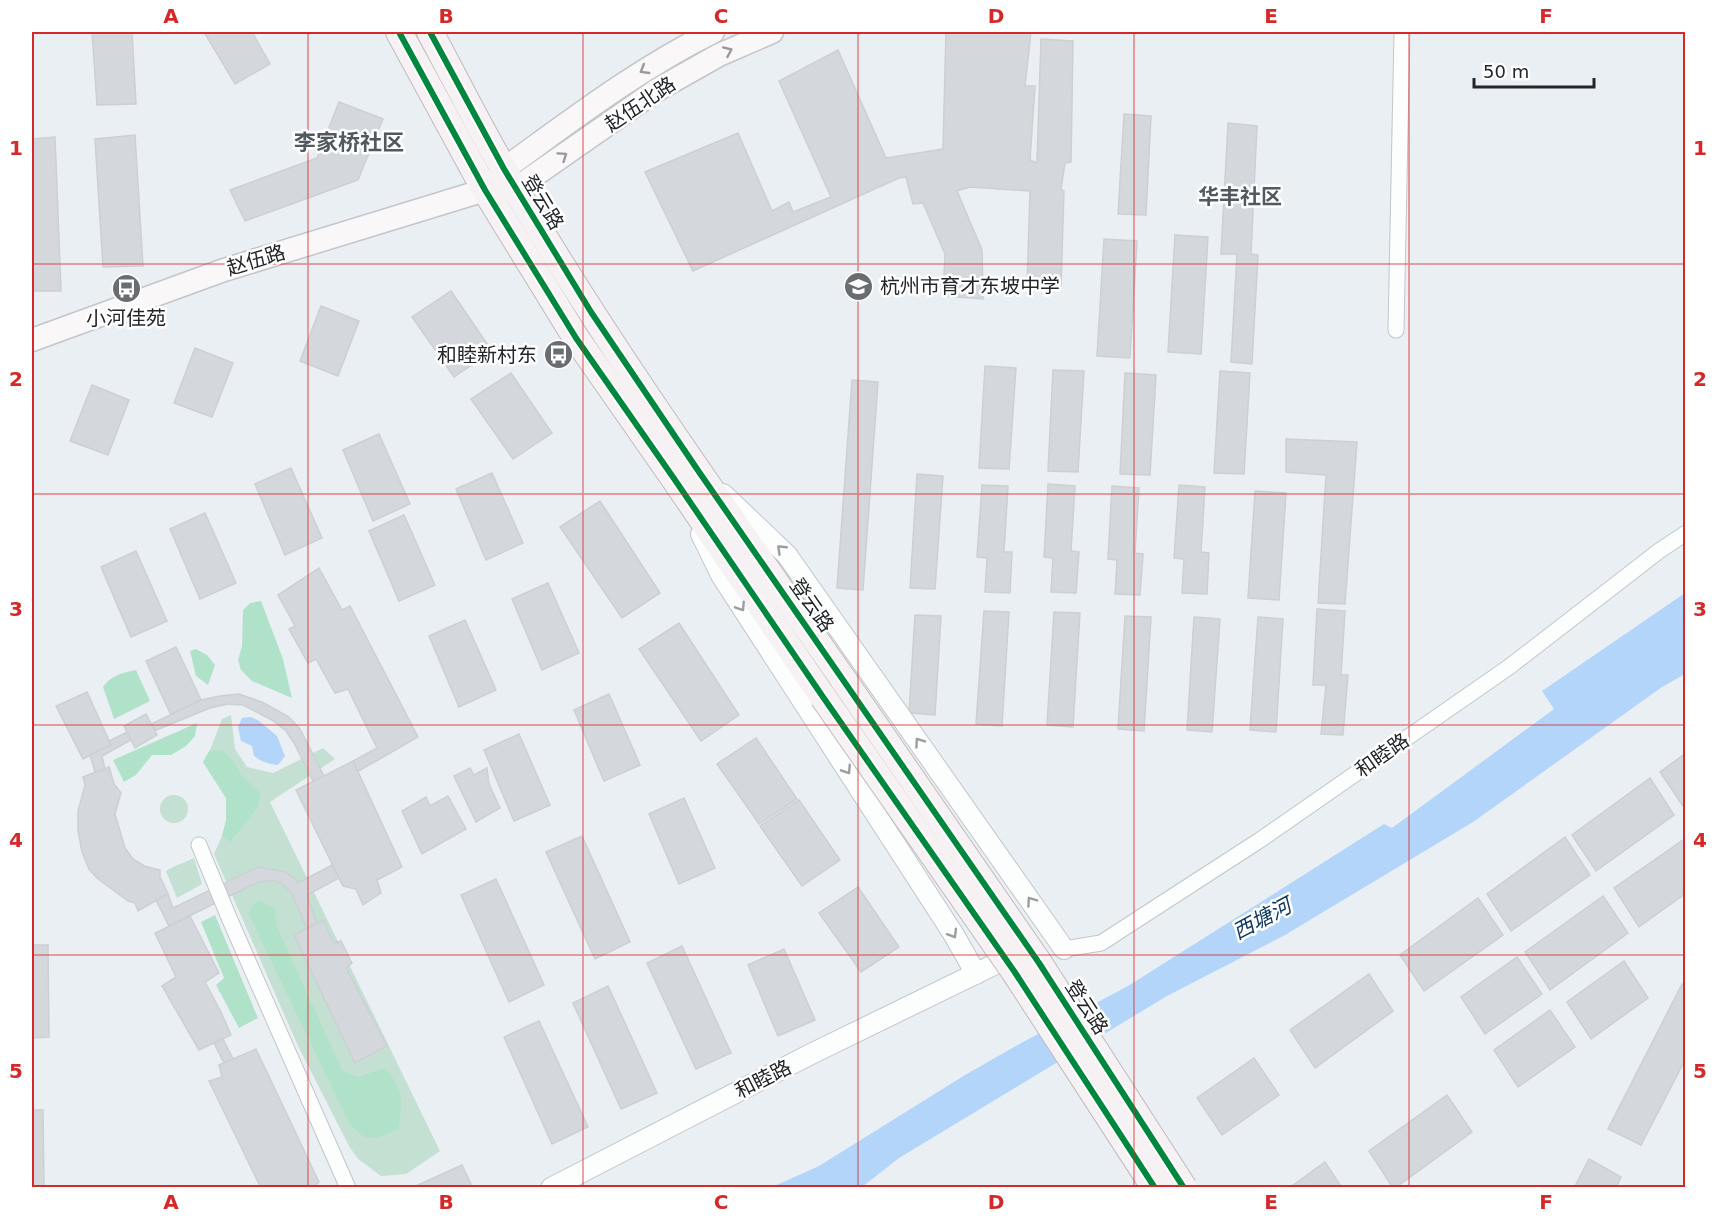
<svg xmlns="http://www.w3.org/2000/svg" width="1717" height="1219" font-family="'DejaVu Sans','Noto Sans SC',sans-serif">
<rect width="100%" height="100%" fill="#eaeff4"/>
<g fill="#c4e0d2">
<path d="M231,715l4,34 12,18 26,6 50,-25 12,11 -65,43 170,349 -34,23 -25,2 -23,-17 -9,-13 -51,-100 -84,-192 8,-18 4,-15v-23l-23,-36 7,-12 12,-31z"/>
<circle cx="174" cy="809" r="14"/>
<path d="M194,858l8,26 -25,14 -11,-27c9,-6 18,-8 28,-13z"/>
</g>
<g fill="#b0e2ca">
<path d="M261,601l22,58 9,39 -40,-17 -11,-11 -3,-10 4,-14 1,-36 7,-7z"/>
<path d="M196,649l11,6 8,10 -7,20 -12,-9 -6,-25z"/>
<path d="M136,670l14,31 -36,18 -11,-32c8,-12 19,-14 33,-17z"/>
<path d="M197,723l-2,13 -9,10 -15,9h-19l-16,20 -12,7 -11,-22z"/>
<path d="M210,750l13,1 9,8 9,16 20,19 -3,13 -28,35 -8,-6 4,-15v-23l-23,-36z"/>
<path d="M260,901l14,6 3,20 65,143 16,7 27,-9c19,22 18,34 13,62l-21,8h-12l-15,-13 -101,-210 2,-9z"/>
<path d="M215,915l43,103 -19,10 -23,-43 8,-7 -23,-56z"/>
</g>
<g fill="#b3d5fa">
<path d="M1685,593v81l-23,13 -189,135 -188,113 -118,61 -268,162 -37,29 -92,1 49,-22 146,-91 58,-33 105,-56 256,-162 8,4 162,-119 -12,-18z"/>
<path d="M251,717l8,4 18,15 8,20 -7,9c-10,-1 -16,-3 -24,-9l-2,-10 -11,-5 -3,-14 4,-9z"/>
</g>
<g fill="#d4d8dc" stroke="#ccd0d3" stroke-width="1.5">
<path d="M92,32h40l4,72 -39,1z"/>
<path d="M204,32h48l18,32 -35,20z"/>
<path d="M946,32h85l-6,54h10l-5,74 7,3 4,-124 32,2 -2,121 -6,1 -4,26 3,2 -3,95 -34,1 3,-96 -60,-4 -13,4 25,59 1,49 -40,-3 2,-42 -22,-51 -10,1 -7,-27 -7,1 -206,93 -48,-99 93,-39 34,78 17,-9 4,10 38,-15 -52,-116 59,-31 48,108 57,-9z"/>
<path d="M339,102l44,17 -25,61 -113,41 -15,-31 87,-32z"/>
<path d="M1124,114l27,2 -5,99 -28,-1z"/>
<path d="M1228,123l29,3 -6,128 7,1 -6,109 -21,-2 6,-108h-16z"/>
<path d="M135,135l8,131 -40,1 -8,-128z"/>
<path d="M55,137l6,154h-29v-152z"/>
<path d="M1175,235l33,2 -7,117 -33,-2z"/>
<path d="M1104,239l33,2 -7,117 -33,-2z"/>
<path d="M451,291l41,60 -38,26 -42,-60z"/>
<path d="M321,306l38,15 -21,55 -38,-15z"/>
<path d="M195,348l38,15 -21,54 -38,-14z"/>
<path d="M985,366l31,2 -7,101 -30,-1z"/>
<path d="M1053,370l31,1 -6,101 -30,-1z"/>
<path d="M1220,371l30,2 -6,101 -30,-1z"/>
<path d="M511,373l41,60 -39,26 -42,-60z"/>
<path d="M1125,373l31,2 -6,100 -30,-1z"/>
<path d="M852,380l26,2 -15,208 -26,-2z"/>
<path d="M92,385l37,15 -21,55 -38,-14z"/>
<path d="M379,434l31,70 -37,17 -30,-71z"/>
<path d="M1286,439l71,3 -12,162 -27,-1 8,-128 -40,-3z"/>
<path d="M291,468l31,70 -37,17 -30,-71z"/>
<path d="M492,473l31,70 -37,17 -30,-71z"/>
<path d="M917,474l26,2 -8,113 -25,-1z"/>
<path d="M1048,484l27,2 -4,65 8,1 -3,41 -25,-1 2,-34 -9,-1z"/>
<path d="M982,485l26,1 -4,66h8l-2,41 -25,-1 2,-34 -10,-1z"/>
<path d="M1179,485l26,2 -4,65 8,1 -2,41 -25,-1 2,-34 -10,-1z"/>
<path d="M1112,486l27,2 -4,65 8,1 -3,41 -25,-1 2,-34 -9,-1z"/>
<path d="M1255,491l31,2 -7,107 -31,-2z"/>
<path d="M600,501l60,92 -38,25 -62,-91z"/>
<path d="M205,513l31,70 -36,16 -30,-70z"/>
<path d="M404,515l31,70 -36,16 -30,-70z"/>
<path d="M136,551l31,70 -36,16 -30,-70z"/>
<path d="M319,568l23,42 8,-4 68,131 -61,35 -4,-11 24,-13 -29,-59 -13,4 -19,-34 -8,4 -19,-34 6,-3 -17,-31z"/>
<path d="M548,583l31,70 -37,17 -30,-71z"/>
<path d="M1317,609l28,2 -4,64h7l-5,60 -22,-1 5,-49h-13z"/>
<path d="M984,611l25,1 -7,114 -26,-2z"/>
<path d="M1054,612l26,1 -7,114 -26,-2z"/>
<path d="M915,615l26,1 -6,99 -26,-2z"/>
<path d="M1125,616l26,1 -7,114 -26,-2z"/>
<path d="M1194,617l26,2 -8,113 -25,-2z"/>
<path d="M1258,617l25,2 -7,113 -26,-2z"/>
<path d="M465,620l31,70 -37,17 -30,-71z"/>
<path d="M679,623l60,92 -38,26 -62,-92z"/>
<path d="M176,647l25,53 -30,15 -25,-54z"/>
<path d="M87,692l24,53 -28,14 -27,-53z"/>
<path d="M239,694l23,8 27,15 11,12 24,47 -11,5 -19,-38 -8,-12 -14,-11 -29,-15 -15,-1 -18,4 -56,23 -3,-7 50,-24 19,-4z"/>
<path d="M609,694l31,71 -36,16 -30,-71z"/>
<path d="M146,714l11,21 -22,13 -11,-22z"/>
<path d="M127,732l4,8 -29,16 3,13 -10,3 -5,-17 21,-10 -2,-4z"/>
<path d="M519,734l31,71 -36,16 -30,-71z"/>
<path d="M756,738l41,61 -38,25 -42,-60z"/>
<path d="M1686,753v55l-1,1 -25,-37z"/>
<path d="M353,761l49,106 -25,13 4,13 -18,12 -7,-16 -13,-3 -47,-96z"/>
<path d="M109,767l5,17 7,9 -6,21 10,34 8,11 11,7 16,4v7l8,17 -30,17 -3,-8 -7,-2 -31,-23 -8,-9 -7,-17 -4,-21v-20l7,-26 -2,-8z"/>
<path d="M470,768l4,7 13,-7 2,16 11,24 -24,14 -22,-46z"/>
<path d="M1650,778l24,37 -78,56 -24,-36z"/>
<path d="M448,796l18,33 -44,25 -20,-43 24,-14 4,9z"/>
<path d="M684,798l31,70 -36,16 -30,-70z"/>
<path d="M799,800l41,60 -38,26 -42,-60z"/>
<path d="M582,836l48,106 -35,17 -49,-107z"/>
<path d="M1565,837l25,38 -79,56 -24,-37z"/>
<path d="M1686,838v55l-47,34 -25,-39z"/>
<path d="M332,865l7,13 -32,17 10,29 -10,5 -15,-35 -7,-8 -9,-5h-12l-10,3 -85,42 -13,-26 12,-6 5,14 85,-41 27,5 8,5 5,6z"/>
<path d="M496,879l48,106 -35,17 -48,-107z"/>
<path d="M858,887l41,60 -38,25 -42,-59z"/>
<path d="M1603,896l25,37 -78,57 -25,-38z"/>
<path d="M1478,898l25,37 -79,56 -24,-36z"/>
<path d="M190,916l29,57 -14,9 16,30 10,23 -32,15 -37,-64 14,-9 -21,-44z"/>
<path d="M323,920l11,23 7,-2 11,22 -6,5 41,78 -32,17 -61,-128z"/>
<path d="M32,945h16l1,92 -17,1z"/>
<path d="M682,946l49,107 -35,16 -49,-106z"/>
<path d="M784,949l31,71 -37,16 -30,-71z"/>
<path d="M1517,957l25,37 -57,40 -24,-37z"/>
<path d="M1624,961l24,37 -57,41 -24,-37z"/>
<path d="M1369,974l24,37 -78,57 -25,-38z"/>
<path d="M1682,984l4,1v73l-45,87 -33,-16z"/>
<path d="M608,986l49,107 -36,16 -48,-106z"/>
<path d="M1550,1010l25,37 -57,40 -24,-37z"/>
<path d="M539,1021l49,106 -36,17 -48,-107z"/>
<path d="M223,1039l10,20 -9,4 -10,-20z"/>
<path d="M256,1049l63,133 -6,6h-52l-52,-107 13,-4 -3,-12z"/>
<path d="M1254,1058l25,37 -57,40 -25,-37z"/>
<path d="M1447,1095l25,37 -77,56h-2l-24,-37z"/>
<path d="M32,1110h11l1,78h-12z"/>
<path d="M1589,1159l32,18 -5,11h-42z"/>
<path d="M1325,1162l17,26h-53z"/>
<path d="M462,1165l11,23h-59l2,-2z"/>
</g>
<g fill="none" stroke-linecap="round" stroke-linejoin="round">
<defs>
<g id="minor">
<path d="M1396,330l6,-298"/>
<path d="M199,845l31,75 118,268"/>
<path d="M1064,949l37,-6 159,-103 249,-173 150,-116 27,-18"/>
</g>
<g id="tertiary">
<path d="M723,494l64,61 277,394"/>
<path d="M701,534l20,41 233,360 22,39"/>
<path d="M551,1188l258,-133 209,-102"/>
</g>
<g id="secondary">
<path d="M492,182l12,-13c68,-49 134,-100 209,-137"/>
<path d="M32,340l192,-70 261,-80 30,-1 142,-99 62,-35 53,-23"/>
</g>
<g id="primary">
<path d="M399,32l86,158 91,148 99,142 148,217"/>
<path d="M430,32c28,52 54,105 84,155 101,171 218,332 331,495"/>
</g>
</defs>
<use href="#minor" stroke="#c2c6ca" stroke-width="17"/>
<use href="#tertiary" stroke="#c2c6ca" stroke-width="22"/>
<use href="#secondary" stroke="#c2c6ca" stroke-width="25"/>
<use href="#primary" stroke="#c1babf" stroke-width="28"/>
<use href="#minor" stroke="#fcfdfd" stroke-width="15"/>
<use href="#tertiary" stroke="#fcfdfd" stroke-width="20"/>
<use href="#secondary" stroke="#f9f7f8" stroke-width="22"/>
<use href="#primary" stroke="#f6f1f3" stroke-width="26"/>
<defs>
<g id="primary-bridge">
<path d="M845,682l194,281 145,225"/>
<path d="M823,697l191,274 141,217"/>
</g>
</defs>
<use href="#primary-bridge" stroke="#c1babf" stroke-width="28" stroke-linecap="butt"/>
<use href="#primary-bridge" stroke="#f6f1f3" stroke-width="26"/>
<defs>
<g id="cycleway">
<path d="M399,32l86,158 91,148 99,142 148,217 191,274 141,217"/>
<path d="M430,32l74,137 87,143 106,157 342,494 145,225"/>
</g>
</defs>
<use href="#cycleway" stroke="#fff" stroke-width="10"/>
<use href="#cycleway" stroke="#00873e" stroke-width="6"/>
</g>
<defs><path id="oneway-chevron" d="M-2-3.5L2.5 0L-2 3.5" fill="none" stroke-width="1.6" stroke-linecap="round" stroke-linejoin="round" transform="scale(1.5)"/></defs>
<g stroke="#99999b">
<use href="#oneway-chevron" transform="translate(728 51) rotate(-24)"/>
<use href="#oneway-chevron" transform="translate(644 70) rotate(149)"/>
<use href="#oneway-chevron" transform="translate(563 156) rotate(-35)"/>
</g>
<g stroke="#9a9c9e">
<use href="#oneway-chevron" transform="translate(781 549) rotate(-136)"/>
<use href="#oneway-chevron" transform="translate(741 607) rotate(57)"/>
<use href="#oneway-chevron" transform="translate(919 742) rotate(-125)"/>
<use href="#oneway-chevron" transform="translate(847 770) rotate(57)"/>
<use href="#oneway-chevron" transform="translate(1031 901) rotate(-125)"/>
<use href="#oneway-chevron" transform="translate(953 934) rotate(59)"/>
</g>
<path fill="none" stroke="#d62828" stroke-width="1.5" stroke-opacity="0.55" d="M308,32v1156M583,32v1156M858,32v1156M1134,32v1156M1409,32v1156M32,264h1654M32,494h1654M32,725h1654M32,955h1654"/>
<defs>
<symbol id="school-disc" viewBox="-11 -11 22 22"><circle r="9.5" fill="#696c70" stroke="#fff"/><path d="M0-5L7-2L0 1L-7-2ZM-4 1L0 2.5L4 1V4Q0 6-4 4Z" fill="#fff"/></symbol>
<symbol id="bus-disc" viewBox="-11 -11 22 22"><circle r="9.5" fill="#696c70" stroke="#fff"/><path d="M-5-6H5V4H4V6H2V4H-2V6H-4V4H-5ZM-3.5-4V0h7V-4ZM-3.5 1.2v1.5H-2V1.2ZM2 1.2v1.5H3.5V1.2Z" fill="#fff"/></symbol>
</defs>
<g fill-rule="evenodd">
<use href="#school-disc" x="842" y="270" width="33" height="33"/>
<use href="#bus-disc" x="110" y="272" width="33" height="33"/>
<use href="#bus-disc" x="542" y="338" width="33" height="33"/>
</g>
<g text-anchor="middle" stroke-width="5" stroke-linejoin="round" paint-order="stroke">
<g font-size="20" fill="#232629" stroke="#fff">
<text transform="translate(640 104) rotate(-34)" y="7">赵伍北路</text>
<text transform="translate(543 202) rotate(59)" y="7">登云路</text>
<text transform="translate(256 260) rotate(-17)" y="7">赵伍路</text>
<text transform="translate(812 605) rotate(55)" y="7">登云路</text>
<text transform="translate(1382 755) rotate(-35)" y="7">和睦路</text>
<text transform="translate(1087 1007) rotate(57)" y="7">登云路</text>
<text transform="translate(763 1079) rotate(-27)" y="7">和睦路</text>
</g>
<g font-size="20" fill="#232629" stroke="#fff" text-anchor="start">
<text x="880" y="293">杭州市育才东坡中学</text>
<text x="126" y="325" text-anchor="middle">小河佳苑</text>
<text x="537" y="362" text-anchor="end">和睦新村东</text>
</g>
<g font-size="21" font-weight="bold" fill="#515960" stroke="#fff">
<text x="1240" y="204">华丰社区</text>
</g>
<g font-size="21" font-style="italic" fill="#113a62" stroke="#fff">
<text transform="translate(1262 919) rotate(-28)" y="7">西塘河</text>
</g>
<g font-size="22" font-weight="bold" fill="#515960" stroke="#fff">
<text x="349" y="150">李家桥社区</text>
</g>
</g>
<rect width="1717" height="1219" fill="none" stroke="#ffffff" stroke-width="66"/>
<path d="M1474 78v9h120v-9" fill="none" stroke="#232629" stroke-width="3"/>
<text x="1483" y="78" font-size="18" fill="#232629" stroke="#ffffff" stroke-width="4.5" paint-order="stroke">50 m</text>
<rect x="33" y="33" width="1651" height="1153" fill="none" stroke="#d62828" stroke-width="2"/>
<g font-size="20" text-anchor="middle" font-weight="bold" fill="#d62828">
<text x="171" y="23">A</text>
<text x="446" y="23">B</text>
<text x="721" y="23">C</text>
<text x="996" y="23">D</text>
<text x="1271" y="23">E</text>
<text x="1546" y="23">F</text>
<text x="16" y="155">1</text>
<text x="1700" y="155">1</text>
<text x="16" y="386">2</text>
<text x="1700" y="386">2</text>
<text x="16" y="616">3</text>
<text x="1700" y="616">3</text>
<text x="16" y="847">4</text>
<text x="1700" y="847">4</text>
<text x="16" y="1078">5</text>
<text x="1700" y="1078">5</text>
<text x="171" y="1209">A</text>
<text x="446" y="1209">B</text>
<text x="721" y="1209">C</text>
<text x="996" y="1209">D</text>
<text x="1271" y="1209">E</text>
<text x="1546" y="1209">F</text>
</g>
</svg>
